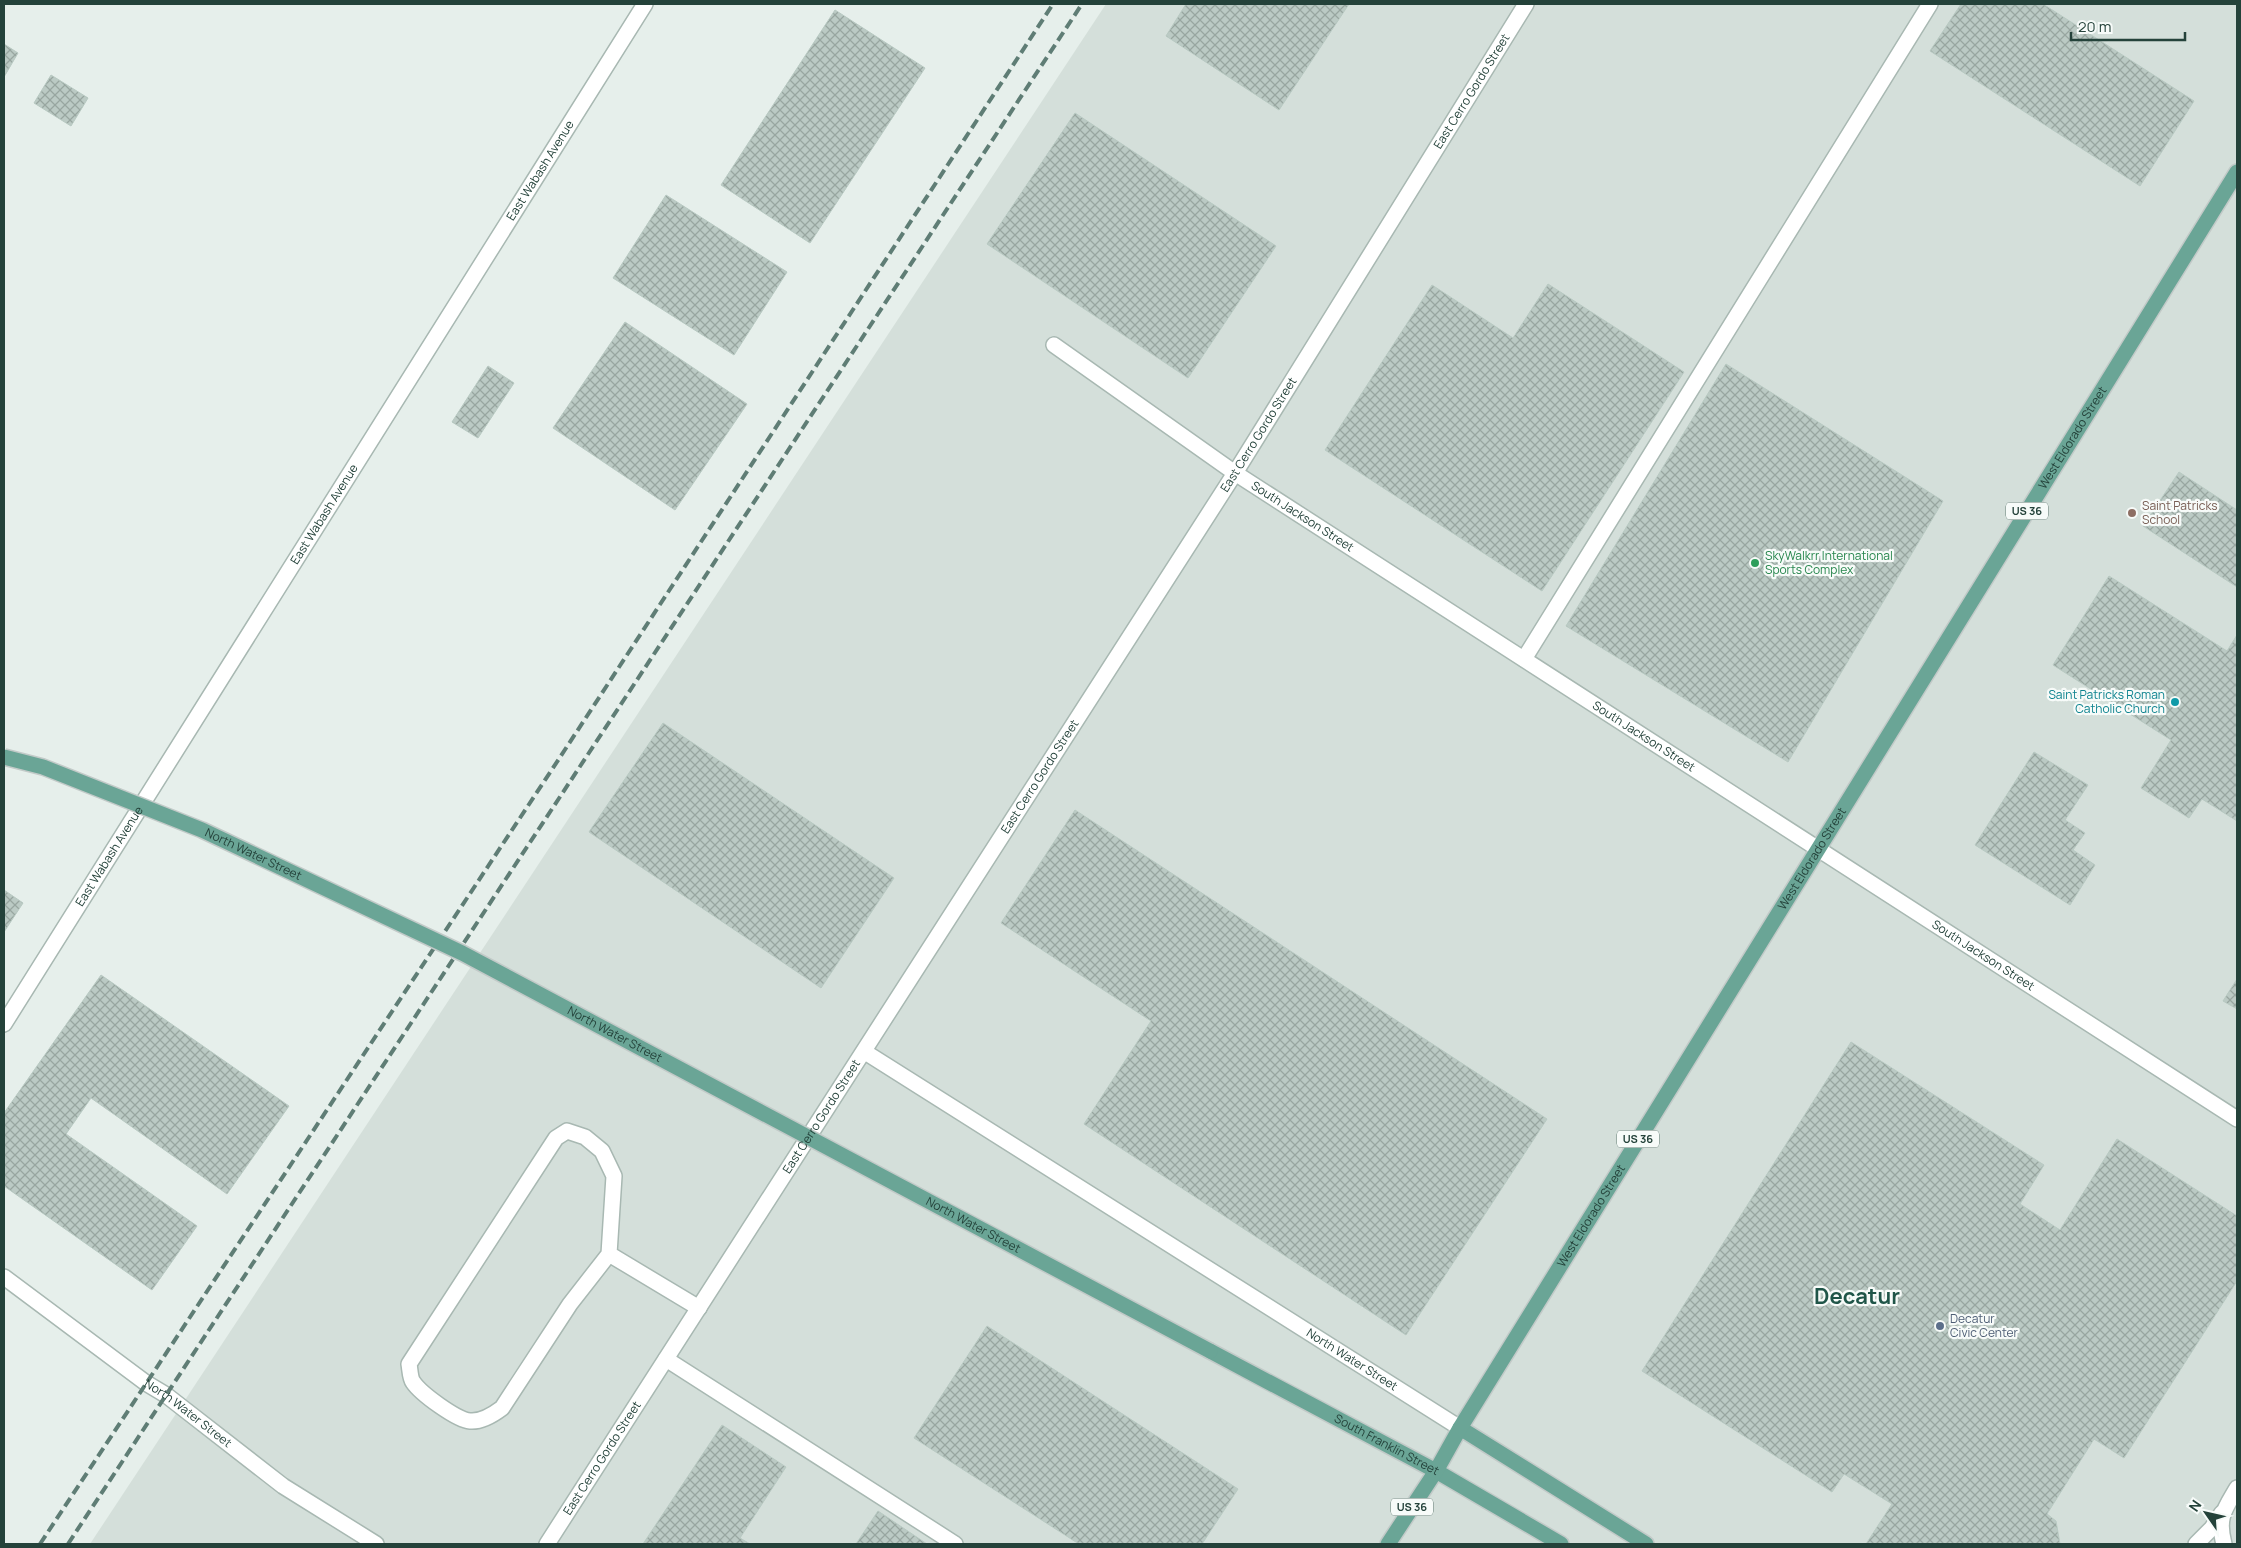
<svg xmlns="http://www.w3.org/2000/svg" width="2241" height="1548" font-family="Manrope,sans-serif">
<defs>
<pattern id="building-cross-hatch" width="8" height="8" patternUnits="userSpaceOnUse" patternTransform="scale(1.25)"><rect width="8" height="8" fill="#bbcac4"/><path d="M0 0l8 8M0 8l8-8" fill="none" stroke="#98a6a0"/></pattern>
</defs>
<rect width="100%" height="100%" fill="#e6efeb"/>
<path fill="#d4dfda" d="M1106,4h1131v1540h-2147z"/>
<g fill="url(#building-cross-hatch)" stroke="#b8c9c2">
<path d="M1186,4h163l-70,106 -113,-74z"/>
<path d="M1961,4h82l151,97 -54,85 -210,-135z"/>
<path d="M835,10l90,58 -115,175 -89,-58z"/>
<path d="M4,44l14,9 -14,24z"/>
<path d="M51,75l37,23 -17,28 -37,-23z"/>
<path d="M1075,113l201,133 -88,132 -201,-134z"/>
<path d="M666,195l121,77 -53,83 -121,-77z"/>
<path d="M1548,284l136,88 -142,219 -217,-141 107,-165 81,53z"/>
<path d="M625,322l122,82 -72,106 -122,-82z"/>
<path d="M1726,364l217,137 -155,261 -222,-136z"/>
<path d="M488,366l26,17 -36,55 -26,-16z"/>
<path d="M2179,472l58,38v77l-94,-61z"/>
<path d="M2109,576l118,75 10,-16v186l-35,-22 -13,19 -48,-30 30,-48 -118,-75z"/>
<path d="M663,723l231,155 -73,110 -232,-156z"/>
<path d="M2034,752l54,33 -23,35 20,13 -12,17 22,15 -25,40 -95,-60z"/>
<path d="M1075,810l472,309 -141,216 -322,-211 67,-103 -150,-98z"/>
<path d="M4,890l19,13 -19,29z"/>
<path d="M101,975l188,131 -62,88 -136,-96 -25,36 131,92 -45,64 -148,-104v-73z"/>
<path d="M2237,979v30l-14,-8z"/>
<path d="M1851,1042l193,123 -24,39 40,26 57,-91 120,77v65l-113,177 -30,-19 -47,75 9,7 4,23h-194l26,-40 -48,-30 -12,18 -190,-121z"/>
<path d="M987,1326l251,163 -36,55h-123l-165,-106z"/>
<path d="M722,1425l64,42 -46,71 10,6h-107z"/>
<path d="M878,1511l49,33h-71z"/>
</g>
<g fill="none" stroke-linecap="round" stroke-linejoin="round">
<defs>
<g id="lane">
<path d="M1524,659l406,-655"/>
<path d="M609,1254l5,-78 -12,-25 -17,-14 -18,-6 -11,7 -147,226c1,5 1,14 4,18 8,12 44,38 57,39 11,1 24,-7 32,-13l68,-104 39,-50 90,54"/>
<path d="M666,1359l289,185"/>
</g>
<g id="street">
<path id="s1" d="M1054,345l181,128 1002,646"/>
<path id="s2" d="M4,1024l641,-1020"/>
<path id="s3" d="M865,1052l595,376"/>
<path id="s4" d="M4,1277l142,106 20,12 117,91 93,58"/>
<path id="s5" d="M547,1544l688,-1071 291,-469"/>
<path d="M2196,1544l16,-16 10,-15"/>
<path d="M2224,1544c-7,-26 0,-34 13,-56"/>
</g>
<g id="primary">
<path id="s6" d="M1210,1351l226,120 125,73"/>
<path d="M1460,1428l186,116"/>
<path id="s7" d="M1388,1544l48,-73 24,-43 777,-1256"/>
</g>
</defs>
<use href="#lane" stroke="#a8b8b2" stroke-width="18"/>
<use href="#street" stroke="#a8b8b2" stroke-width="18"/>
<use href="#primary" stroke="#c2cac8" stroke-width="18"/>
<use href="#lane" stroke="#fff" stroke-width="15"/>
<use href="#street" stroke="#fff" stroke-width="15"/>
<use href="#primary" stroke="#6aa596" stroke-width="15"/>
<g stroke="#5f7d75" stroke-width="4" stroke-dasharray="10 5" stroke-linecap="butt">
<path d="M40,1544l511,-773 502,-767"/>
<path d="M68,1544l1014,-1540"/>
</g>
<defs>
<g id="primary-bridge">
<path id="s8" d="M4,757l39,10 159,63 260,123 748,398"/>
</g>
</defs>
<use href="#primary-bridge" stroke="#c2cac8" stroke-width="18" stroke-linecap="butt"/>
<use href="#primary-bridge" stroke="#6aa596" stroke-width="15"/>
</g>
<circle fill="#8d6e63" stroke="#f7fbf9" stroke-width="2" cx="2132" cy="513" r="5"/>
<circle fill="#2e9e5b" stroke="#f7fbf9" stroke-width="2" cx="1755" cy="563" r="5"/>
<circle fill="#0f9aa8" stroke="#f7fbf9" stroke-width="2" cx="2175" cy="702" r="5"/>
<circle fill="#5c6f8a" stroke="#f7fbf9" stroke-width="2" cx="1940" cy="1326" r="5"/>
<g text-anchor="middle" stroke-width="4.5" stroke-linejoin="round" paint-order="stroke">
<g fill="#f7fbf9" stroke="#637a73" stroke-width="1">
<rect x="2006" y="502.5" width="42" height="17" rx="4"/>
<rect x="1617" y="1130.5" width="42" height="17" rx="4"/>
<rect x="1391" y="1498.5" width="42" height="17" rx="4"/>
</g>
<g font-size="11" font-weight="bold" fill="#24423a">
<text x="2027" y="515">US 36</text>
<text x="1638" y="1143">US 36</text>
<text x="1412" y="1511">US 36</text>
</g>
<g font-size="12" fill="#24423a" stroke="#f7fbf9">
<text dy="4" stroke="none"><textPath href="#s5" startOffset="1722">East Cerro Gordo Street</textPath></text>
<text dy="4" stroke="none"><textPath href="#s2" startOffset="1008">East Wabash Avenue</textPath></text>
<text dy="4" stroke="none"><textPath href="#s5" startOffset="1318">East Cerro Gordo Street</textPath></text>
<text dy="4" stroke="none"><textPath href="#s7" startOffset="1301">West Eldorado Street</textPath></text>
<text dy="4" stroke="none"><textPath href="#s2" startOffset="602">East Wabash Avenue</textPath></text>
<text dy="4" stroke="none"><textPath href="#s1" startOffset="302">South Jackson Street</textPath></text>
<text dy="4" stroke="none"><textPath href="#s1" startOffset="708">South Jackson Street</textPath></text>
<text dy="4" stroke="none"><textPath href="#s5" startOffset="912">East Cerro Gordo Street</textPath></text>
<text dy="4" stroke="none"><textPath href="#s8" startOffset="268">North Water Street</textPath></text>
<text dy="4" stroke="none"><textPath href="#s2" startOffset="198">East Wabash Avenue</textPath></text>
<text dy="4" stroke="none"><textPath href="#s7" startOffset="806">West Eldorado Street</textPath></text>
<text dy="4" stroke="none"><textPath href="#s1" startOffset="1112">South Jackson Street</textPath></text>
<text dy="4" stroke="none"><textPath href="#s8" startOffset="672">North Water Street</textPath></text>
<text dy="4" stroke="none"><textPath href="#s5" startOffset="508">East Cerro Gordo Street</textPath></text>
<text dy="4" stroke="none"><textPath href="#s7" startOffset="386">West Eldorado Street</textPath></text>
<text dy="4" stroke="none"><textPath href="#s8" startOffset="1078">North Water Street</textPath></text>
<text dy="4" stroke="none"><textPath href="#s3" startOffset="576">North Water Street</textPath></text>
<text dy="4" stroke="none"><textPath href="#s4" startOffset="229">North Water Street</textPath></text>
<text dy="4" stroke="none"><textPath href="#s6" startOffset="200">South Franklin Street</textPath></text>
<text dy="4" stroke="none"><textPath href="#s5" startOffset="102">East Cerro Gordo Street</textPath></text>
</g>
<g font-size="12" fill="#785e54" stroke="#f7fbf9" text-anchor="start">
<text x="2142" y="510">Saint Patricks<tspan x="2142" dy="14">School</tspan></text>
</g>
<g font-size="12" fill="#27864d" stroke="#f7fbf9" text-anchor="start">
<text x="1765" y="560">SkyWalkrr International<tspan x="1765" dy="14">Sports Complex</tspan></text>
</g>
<g font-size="12" fill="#0d838f" stroke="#f7fbf9" text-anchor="end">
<text x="2165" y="699">Saint Patricks Roman<tspan x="2165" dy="14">Catholic Church</tspan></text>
</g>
<g font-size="12" fill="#4e5e75" stroke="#f7fbf9" text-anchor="start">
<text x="1950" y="1323">Decatur<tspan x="1950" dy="14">Civic Center</tspan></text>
</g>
<g font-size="22" font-weight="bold" fill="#1f5548" stroke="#f7fbf9">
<text x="1857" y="1304">Decatur</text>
</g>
</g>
<rect width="2241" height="1548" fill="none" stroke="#24423a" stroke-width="10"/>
<g transform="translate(2206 1513) rotate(304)" stroke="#f7fbf9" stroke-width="4" paint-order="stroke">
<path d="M0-4L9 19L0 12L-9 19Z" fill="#24423a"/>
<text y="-8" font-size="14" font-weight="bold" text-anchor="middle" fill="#24423a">N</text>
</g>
<path d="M2071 32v8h114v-8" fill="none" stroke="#24423a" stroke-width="2.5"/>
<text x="2078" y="32" font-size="15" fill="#24423a" stroke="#f7fbf9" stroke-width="4" paint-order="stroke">20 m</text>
</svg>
